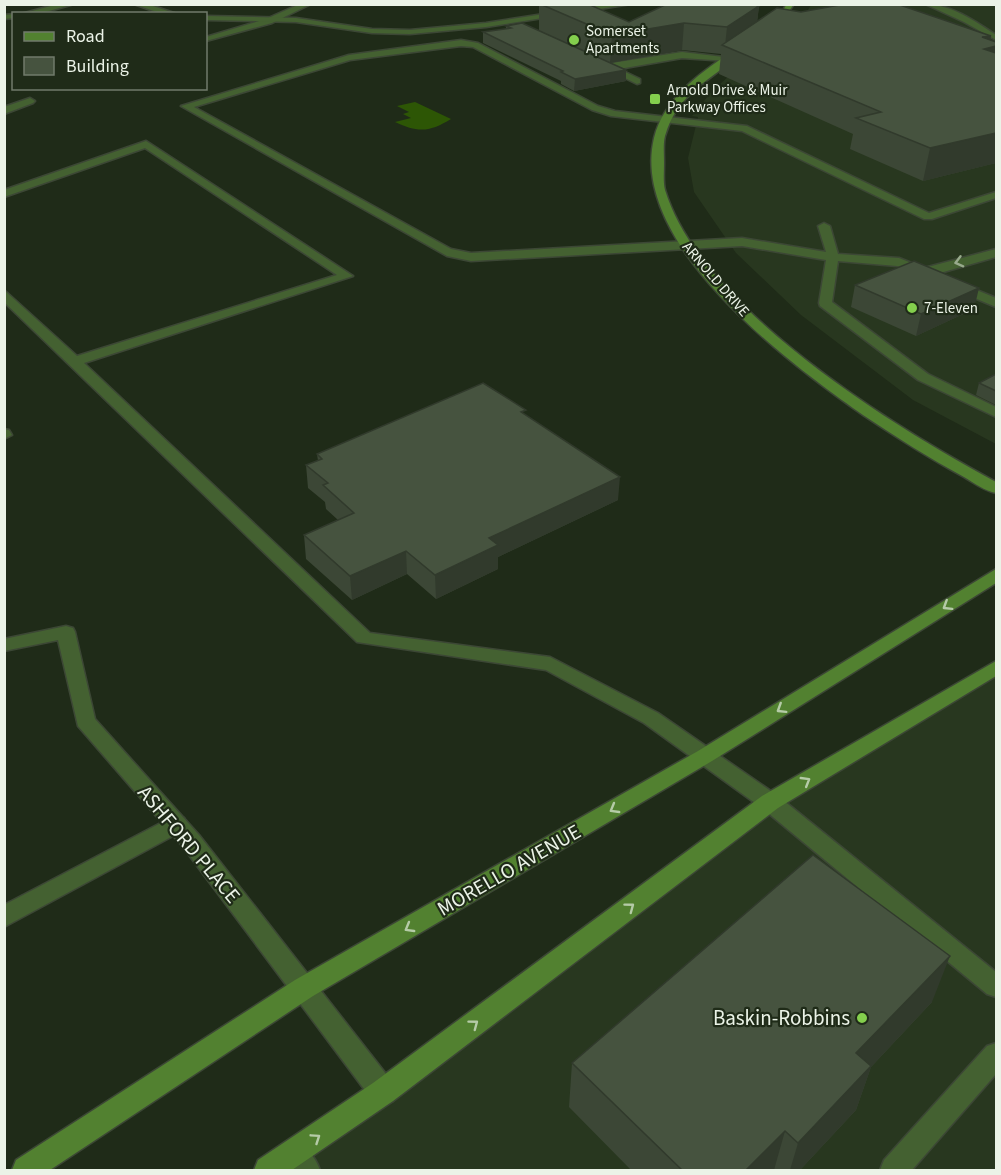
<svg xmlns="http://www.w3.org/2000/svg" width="1001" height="1175" font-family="'Source Sans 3',sans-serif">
<rect width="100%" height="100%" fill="#1f2b18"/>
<g fill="#28371f">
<path d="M811,5h185v439l-83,-44 -112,-85 -65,-62 -42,-61 -6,-34 10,-41 -6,-1 20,-25 25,-22 61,-42z"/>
<path d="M996,668v502h-729l116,-78 387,-290z"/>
</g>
<path fill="#2d5605" d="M415,102l36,17c-21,13 -33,14 -56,3l16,-4 -8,-4 6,-2 -12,-6z"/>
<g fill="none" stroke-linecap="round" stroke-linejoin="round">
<defs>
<g id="lane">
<path d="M300,4h11l-39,19 -66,18v-4l60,-18z"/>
<path d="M925,4c25,0 50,17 71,31v5l-32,-18z"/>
<path d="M461,40l17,3 120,63 17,5 132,15 182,87 67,-21v6l-64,21h-8l-182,-88 -131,-15 -19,-6 -119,-63 -12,-1 -111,14 -156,47 257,142 20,4 271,-15 84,14 -8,-26 6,-3 6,3 8,28 61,4 25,10 72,-19v8l-70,20 -29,-11 -59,-5 -6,41 96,72 68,33v10l-78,-37 -98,-74 -1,-3 7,-43 -84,-14 -271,15 -24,-5 -266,-150 168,-51z"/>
<path d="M682,52l50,6 -4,3 -46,-3 -63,11 21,10v4l-3,1 -38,-19z"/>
<path d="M30,98l5,3 -2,2 -29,11v-7z"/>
<path d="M146,141l207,135 -269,87 286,270 180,24 108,56 120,83 218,176v25l-9,-3 -225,-186 -118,-85 -98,-53 -189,-28 -353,-340v-12l73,66 260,-81 -192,-127 -141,49v-7z"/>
<path d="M957,282l39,16v9l-43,-18v-6z"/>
<path d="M176,815l8,3 3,6 -3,6 -180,97v-22z"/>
<path d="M996,1043v31l-84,96h-32l4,-10 103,-114z"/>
<path d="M293,1140c14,6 22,17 27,30h-31l-10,-16 4,-10z"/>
</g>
<g id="street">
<path d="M58,4h16l-36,10h-17z"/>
<path d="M134,4h13l30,10h-15z"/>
<path d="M609,4h22l-145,23 -76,7 -38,-1 -76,-11 -90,-2v-4l90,2 76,11 38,1 76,-7z"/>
<path d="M14,14v4l-10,1v-4z"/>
<path d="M4,429l5,1 3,5 -8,4z"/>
<path d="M66,626l7,2 2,4 20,87 104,116 194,248 3,9 -3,9 -10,4 -10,-4 -190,-254 -105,-121 -20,-86 -54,11v-12z"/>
</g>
<g id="secondary">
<path d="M787,4h7l-19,27h-6z"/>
<path d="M736,49l7,2c-30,29 -65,40 -78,85 -2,8 -1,18 -1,27 0,9 -1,19 1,27 36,118 227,236 331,292v11c-11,-2 -22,-10 -32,-16 -35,-19 -68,-40 -101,-62 -76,-53 -234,-171 -209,-277 10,-41 50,-68 82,-89z"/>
<path d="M996,569v14l-284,178 -399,235 -263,174h-38l4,-10 279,-180 403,-229z"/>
<path d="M996,661v15l-218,132 -385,293 -101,69h-38l4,-10 115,-77 389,-287z"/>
</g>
</defs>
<use href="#lane" stroke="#3c4735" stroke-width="3"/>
<use href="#street" stroke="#3c4735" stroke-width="3"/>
<use href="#secondary" stroke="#3c4735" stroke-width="3"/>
<use href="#lane" fill="#446131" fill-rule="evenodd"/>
<use href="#street" fill="#446131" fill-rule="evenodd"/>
<use href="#secondary" fill="#528130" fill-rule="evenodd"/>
</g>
<g fill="#3c4736">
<path d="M539,4l90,18 130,-16 -2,16 233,18 6,2v121l-73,18 -73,-32 3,-15 -134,-60 2,-20 -39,-4 -72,13 16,7v11l-52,10 -13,-7v-3l-78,-38v-11l23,-3v-3l33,4z"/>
<path d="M855,285l119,24 -58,27 -65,-29z"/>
<path d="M996,374v31l-20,-10 3,-12z"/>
<path d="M526,415l92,85 -120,57v12l-62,30 -29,-25 -55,26 -46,-41 -2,-24 34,-15 -12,-11 -1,-7 -17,-14 -2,-23 12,-4 -1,-7z"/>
<path d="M932,1002l-61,65 -15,43 -56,60h-169l-62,-63 3,-44z"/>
</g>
<g fill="#313a2c">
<path d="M759,6l-3,26 -31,14 2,-19z"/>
<path d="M684,23l-2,27 -72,13 2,-28z"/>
<path d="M991,36l-2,12 7,-2v27l-19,4 5,-40z"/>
<path d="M626,70v11l-52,10 1,-12z"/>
<path d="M996,133v30l-73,18 7,-33z"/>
<path d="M979,288l-5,21 -58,27 5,-22z"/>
<path d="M620,477l-2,23 -120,57v12l-62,30 -1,-24 54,-37z"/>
<path d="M406,551l1,23 -55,26 -2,-24z"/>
<path d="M950,956l-18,46 -61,65 -15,43 -56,60h-10l8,-27 58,-90z"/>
<path d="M785,1131l-11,39h-28z"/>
</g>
<g fill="#46533f" stroke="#313a2c" stroke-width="1.5">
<path d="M540,4h48l41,18 38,-18h83l9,2 -32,21 -43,-4 -72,12z"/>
<path d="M845,4h52l94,32 -9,1 14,5v4l-12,3 12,4v80l-66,15 -74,-30 25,-6 -159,-67 55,-37 24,4z"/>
<path d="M522,23l104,47 -51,9 -14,-7 2,-1 -80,-39 28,-4 -5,-2z"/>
<path d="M914,261l65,27 -58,26 -66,-29z"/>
<path d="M996,374v17l-17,-8z"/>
<path d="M483,383l43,27 -5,2 99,65 -131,61 9,7 -63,30 -29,-24 -56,25 -46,-41 50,-22 -31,-28 5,-2 -22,-18 16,-6 -5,-5z"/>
<path d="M813,855l137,101 -94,97 15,13 -73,77 -13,-12 -39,39h-64l-110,-107z"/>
</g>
<defs><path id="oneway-chevron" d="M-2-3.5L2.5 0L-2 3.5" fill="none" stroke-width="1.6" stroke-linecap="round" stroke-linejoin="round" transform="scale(1.5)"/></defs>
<use stroke="#98aa8c" href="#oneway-chevron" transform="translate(959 262) rotate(165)"/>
<g stroke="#b5cba7">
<use href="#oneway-chevron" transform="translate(947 606) rotate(148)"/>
<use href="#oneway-chevron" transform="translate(781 709) rotate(148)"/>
<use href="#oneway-chevron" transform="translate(806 781) rotate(-31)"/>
<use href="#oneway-chevron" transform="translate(614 809) rotate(150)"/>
<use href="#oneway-chevron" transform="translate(630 907) rotate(-37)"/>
<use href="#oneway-chevron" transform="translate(409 928) rotate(150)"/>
<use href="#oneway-chevron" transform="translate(474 1024) rotate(-37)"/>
<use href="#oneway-chevron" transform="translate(316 1138) rotate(-34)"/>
</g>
<g fill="#84cf4d" stroke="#1f2b18" stroke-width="2">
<circle cx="574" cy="40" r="6"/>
<rect x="649" y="93" width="12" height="12" rx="3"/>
<circle cx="912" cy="308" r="6"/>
<circle cx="862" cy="1018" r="6"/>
</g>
<g text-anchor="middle" stroke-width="4.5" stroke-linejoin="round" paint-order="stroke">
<g font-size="15" fill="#ebf3e7" stroke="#1f2b18" text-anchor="start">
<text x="586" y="36">Somerset<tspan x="586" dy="17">Apartments</tspan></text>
<text x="667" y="95">Arnold Drive &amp; Muir<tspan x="667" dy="17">Parkway Offices</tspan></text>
<text x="924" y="313">7-Eleven</text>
</g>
<g font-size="15" fill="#ebf3e7" stroke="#1f2b18">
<text transform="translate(716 279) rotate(49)" y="5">ARNOLD DRIVE</text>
</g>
<g font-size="21" fill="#ebf3e7" stroke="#1f2b18">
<text transform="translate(189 844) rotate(50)" y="7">ASHFORD PLACE</text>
<text transform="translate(509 870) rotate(-30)" y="7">MORELLO AVENUE</text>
</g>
<g font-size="21" fill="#ebf3e7" stroke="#1f2b18" text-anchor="end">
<text x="850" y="1025">Baskin-Robbins</text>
</g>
</g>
<rect width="1001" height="1175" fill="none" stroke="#ebf3e7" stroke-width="12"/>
<rect x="12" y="12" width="195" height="78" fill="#1f2b18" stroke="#717b6b" stroke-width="1.5"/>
<rect x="24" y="32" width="30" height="9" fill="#528130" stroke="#717b6b" stroke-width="1.5"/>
<text x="66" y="42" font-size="18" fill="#ebf3e7">Road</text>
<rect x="24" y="57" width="30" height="18" fill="#46533f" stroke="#717b6b" stroke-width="1.5"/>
<text x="66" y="72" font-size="18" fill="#ebf3e7">Building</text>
</svg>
